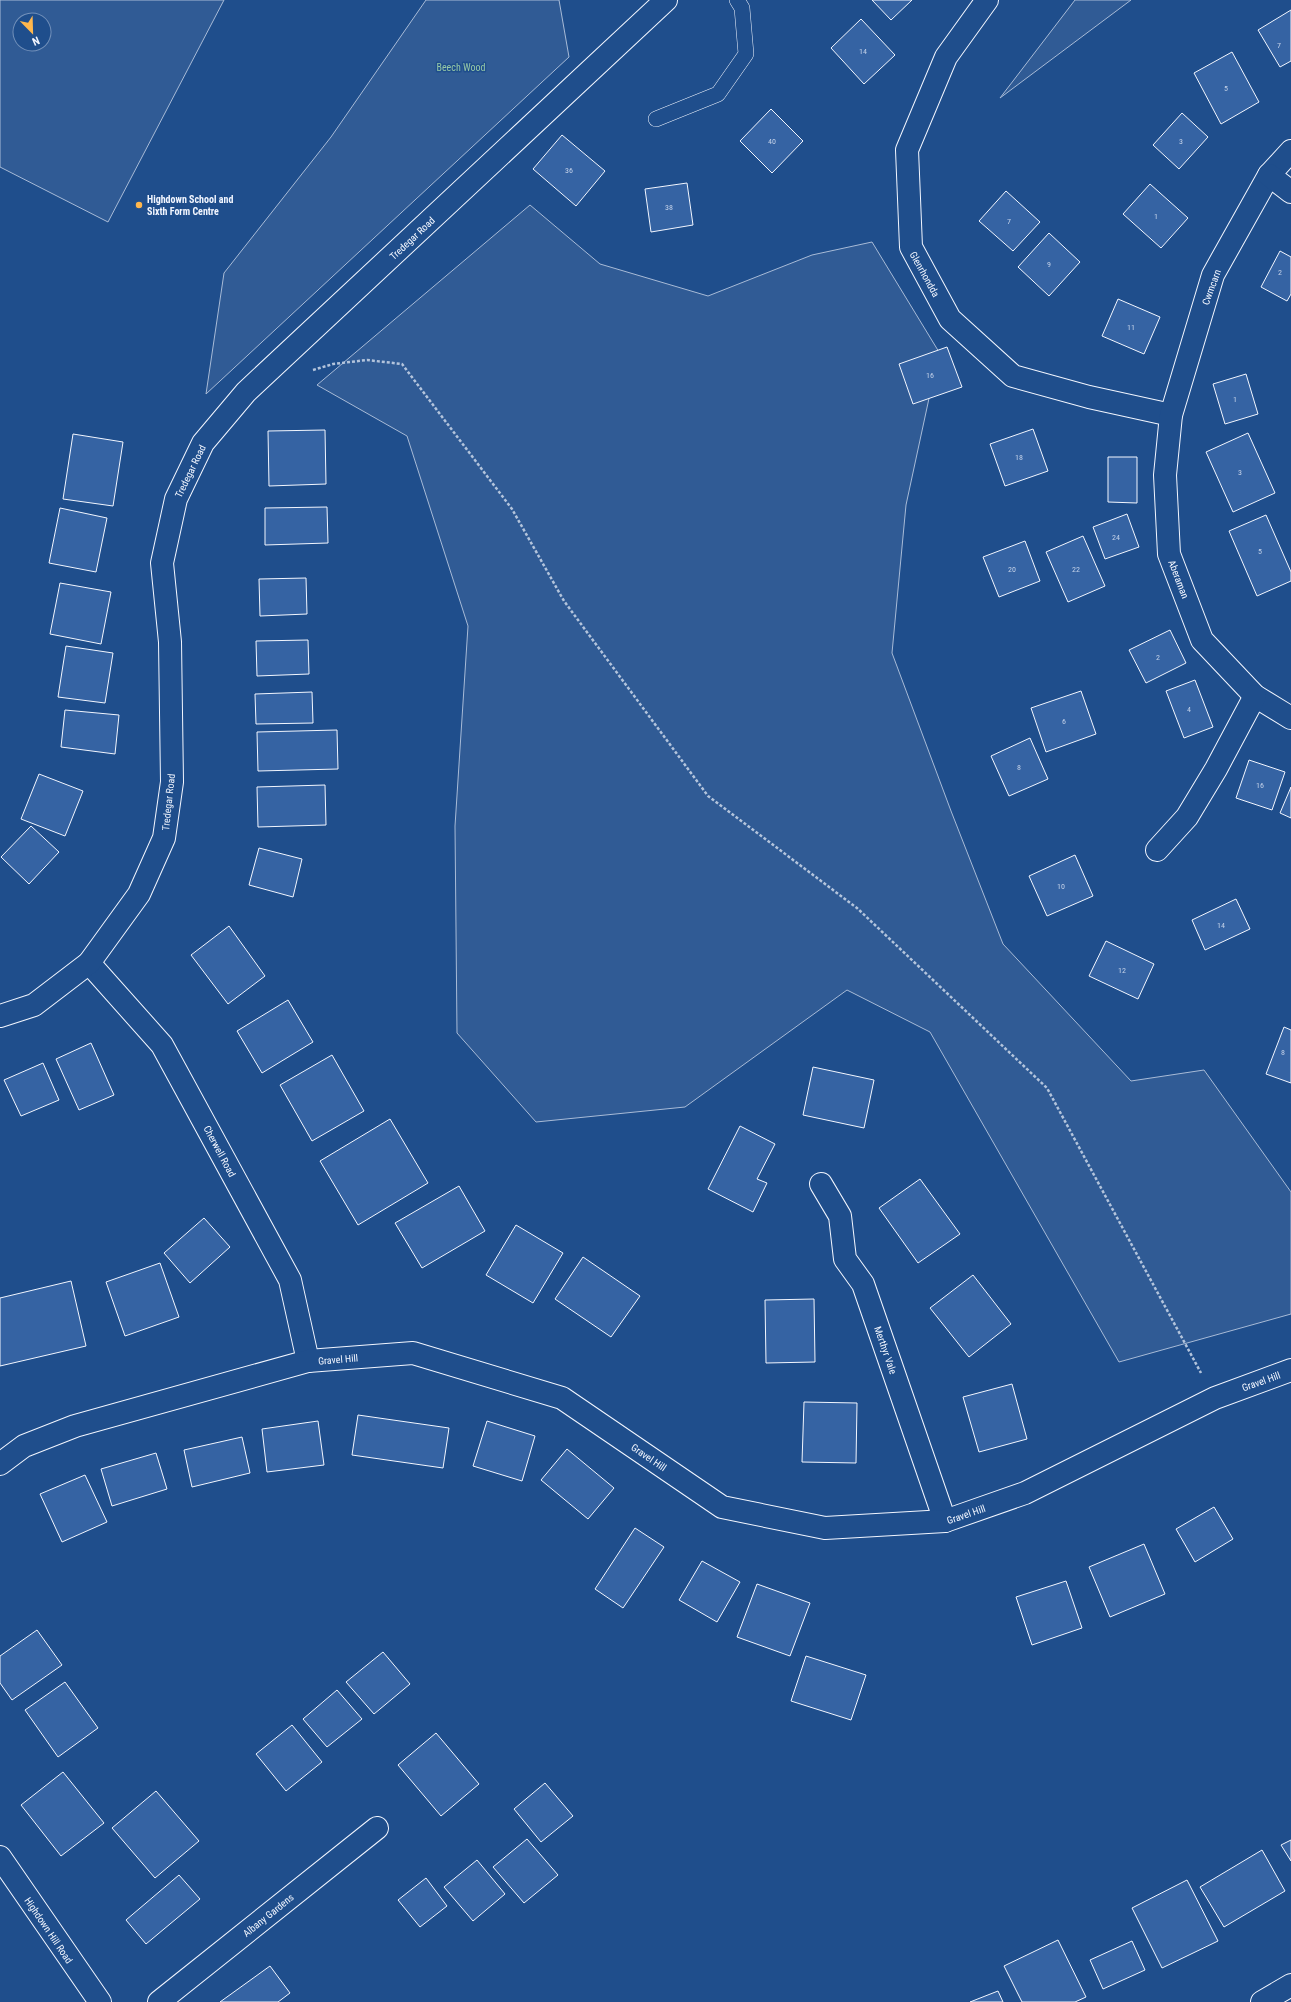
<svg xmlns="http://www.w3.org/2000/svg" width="1291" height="2002" font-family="'Roboto Condensed',sans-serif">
<rect width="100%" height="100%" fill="#1f4e8c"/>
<g fill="#305b95" stroke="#a8bbd7" fill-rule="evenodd">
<path d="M0,0h224l-116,222 -108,-55zM20,20h24v24h-24z"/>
<path d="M426,0h133l10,57 -363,337 18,-121 107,-136z"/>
<path d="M1075,0h56l-131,98z"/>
<path d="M530,205l70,59 108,32 104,-41 60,-13 67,110 -33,153 -14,148 59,158 52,133 128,137 73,-11 87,122v122l-172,48 -189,-330 -83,-42 -162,117 -149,15 -79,-89 -2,-207 13,-200 -61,-190 -90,-51z"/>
</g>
<g fill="#3563a3" stroke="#f2f6ff">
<path d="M872,0h40l-21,20z"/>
<path d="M1291,10v51l-11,6 -22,-37z"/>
<path d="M861,19l34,36 -31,29 -33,-36z"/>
<path d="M1232,52l27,50 -38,22 -27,-51z"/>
<path d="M771,109l32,32 -31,32 -32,-32z"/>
<path d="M1182,113l26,24 -29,32 -26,-24z"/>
<path d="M562,135l43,36 -29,35 -43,-37z"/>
<path d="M687,183l6,42 -42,7 -6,-43z"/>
<path d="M1150,184l38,34 -27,30 -38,-34z"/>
<path d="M1006,191l34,31 -27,29 -34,-30z"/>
<path d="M1049,233l31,29 -31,34 -31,-29z"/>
<path d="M1280,251l11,6v37l-4,7 -26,-14z"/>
<path d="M1118,299l42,18 -16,37 -42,-18z"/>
<path d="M947,347l15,40 -49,17 -14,-40z"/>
<path d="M1246,374l12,40 -33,10 -12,-40z"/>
<path d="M1033,429l15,42 -43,15 -15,-42z"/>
<path d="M325,430l1,54 -57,2 -1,-55z"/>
<path d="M1248,433l27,60 -42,19 -27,-60z"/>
<path d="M73,434l50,8 -10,64 -50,-7z"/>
<path d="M1108,457h29v46l-29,-1z"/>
<path d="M327,507l1,36 -63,2v-37z"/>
<path d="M60,508l47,10 -11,54 -47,-9z"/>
<path d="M1127,514l12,33 -34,12 -12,-32z"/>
<path d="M1266,515l25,57v9l-34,15 -28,-65z"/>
<path d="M1083,536l22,50 -37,16 -22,-50z"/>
<path d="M1025,541l15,40 -41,16 -16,-40z"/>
<path d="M306,578l1,36 -47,2 -1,-37z"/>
<path d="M60,583l51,9 -10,52 -51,-10z"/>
<path d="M1170,630l16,33 -40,20 -17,-33z"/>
<path d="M308,640l1,34 -52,2 -1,-35z"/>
<path d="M66,646l47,7 -8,50 -47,-6z"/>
<path d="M1195,680l18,47 -29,11 -18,-47z"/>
<path d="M1081,691l15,43 -50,18 -15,-44z"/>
<path d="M312,692l1,31 -57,1 -1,-30z"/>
<path d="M65,710l54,5 -4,39 -54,-7z"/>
<path d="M337,730l1,39 -80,2 -1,-39z"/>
<path d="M1030,738l18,41 -39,17 -18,-40z"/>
<path d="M1249,760l36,12 -13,38 -36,-12z"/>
<path d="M39,774l44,17 -18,45 -44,-17z"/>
<path d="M325,785l1,40 -68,2 -1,-40z"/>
<path d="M1291,787v31l-11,-5z"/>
<path d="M31,826l28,26 -30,32 -28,-27z"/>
<path d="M259,848l43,11 -9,38 -44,-12z"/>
<path d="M1075,855l18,41 -46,20 -18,-40z"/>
<path d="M1236,899l14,30 -45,21 -13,-30z"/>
<path d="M229,926l36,50 -37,28 -37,-49z"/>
<path d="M1106,941l48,23 -16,35 -49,-23z"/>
<path d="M288,1000l25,42 -51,31 -25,-42z"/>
<path d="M1284,1027l7,3v53l-25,-9z"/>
<path d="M91,1043l23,52 -35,15 -23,-51z"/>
<path d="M332,1055l32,56 -52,30 -32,-56z"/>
<path d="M43,1063l16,37 -38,16 -17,-36z"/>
<path d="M813,1067l61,13 -10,48 -61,-13z"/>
<path d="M390,1119l38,64 -70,42 -38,-64z"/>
<path d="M740,1126l35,18 -18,35 10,4 -14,29 -45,-23z"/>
<path d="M920,1179l40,55 -42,29 -39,-55z"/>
<path d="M459,1186l26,45 -63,37 -27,-45z"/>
<path d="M204,1218l26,29 -40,36 -26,-30z"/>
<path d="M516,1225l47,28 -30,50 -47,-28z"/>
<path d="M583,1257l57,39 -29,41 -56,-38z"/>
<path d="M160,1263l19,54 -54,19 -19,-54z"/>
<path d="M973,1275l38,49 -42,33 -39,-49z"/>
<path d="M71,1281l15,65 -86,20v-68z"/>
<path d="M814,1299l1,63 -49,1 -1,-63z"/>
<path d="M1012,1384l15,55 -48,13 -16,-55z"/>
<path d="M804,1402l53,1 -1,60 -54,-1z"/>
<path d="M358,1415l91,13 -6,40 -91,-13z"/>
<path d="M318,1421l6,44 -57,7 -5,-43z"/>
<path d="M487,1421l48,15 -13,45 -49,-15z"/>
<path d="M242,1437l8,36 -58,14 -8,-37z"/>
<path d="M567,1449l47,39 -26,31 -47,-39z"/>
<path d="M156,1453l11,36 -55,17 -11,-37z"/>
<path d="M85,1475l22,47 -45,20 -22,-48z"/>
<path d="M1214,1507l19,32 -38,23 -19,-33z"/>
<path d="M635,1528l29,19 -41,61 -28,-19z"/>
<path d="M1144,1544l21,50 -55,23 -21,-50z"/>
<path d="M702,1561l38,21 -23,40 -38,-22z"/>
<path d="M1066,1581l16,47 -50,17 -16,-48z"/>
<path d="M757,1584l53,19 -20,53 -53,-19z"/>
<path d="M37,1630l25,35 -50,35 -12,-17v-27z"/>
<path d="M383,1652l27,32 -36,30 -28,-32z"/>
<path d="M806,1656l60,19 -15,45 -60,-19z"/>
<path d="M65,1682l33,46 -40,29 -33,-47z"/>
<path d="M337,1690l25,29 -35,28 -24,-28z"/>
<path d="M292,1725l30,37 -36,29 -30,-37z"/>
<path d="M436,1733l43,51 -38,32 -43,-51z"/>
<path d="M63,1772l41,51 -43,33 -40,-51z"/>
<path d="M545,1783l28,33 -32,26 -27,-33z"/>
<path d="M156,1791l43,50 -44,37 -43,-50z"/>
<path d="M527,1839l31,36 -34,28 -31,-36z"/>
<path d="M1291,1840v21l-10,-16z"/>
<path d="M1262,1850l23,41 -61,36 -24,-40z"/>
<path d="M477,1860l28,34 -32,27 -29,-34z"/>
<path d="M179,1875l21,24 -54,45 -20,-24z"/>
<path d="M426,1878l21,28 -27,21 -22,-27z"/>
<path d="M1187,1880l31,61 -56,27 -30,-60z"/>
<path d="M1058,1940l28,57 -11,5h-53l-18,-36z"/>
<path d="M1132,1941l13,29 -42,19 -13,-29z"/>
<path d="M270,1966l20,27 -12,9h-58z"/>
<path d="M998,1991l5,11h-33z"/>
</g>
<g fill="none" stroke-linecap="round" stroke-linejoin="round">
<defs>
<path id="lane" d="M656,119l62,-25 28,-40 -4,-46 -5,-8"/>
<g id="street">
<path d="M987,0l-41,57 -39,93 4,97 39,72 63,57 76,21 82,18"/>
<path d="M1291,151l-22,24 -56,100 -42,140 -6,60 4,79 33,86 53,56 36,22"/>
<path d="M1269,175l22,17"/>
<path d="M1157,850l30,-33 29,-48 39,-73"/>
<path d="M89,963l73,82 128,235 18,81"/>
<path d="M0,1016l34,-11 55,-42 50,-69 25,-56 8,-56 -2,-140 -8,-79 14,-64 27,-56 43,-51 420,-392"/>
<path d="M821,1184l19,32 5,43 18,25 82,237"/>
<path d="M0,1464l24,-18 51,-20 233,-65 105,-8 149,45 160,109 103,21 120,-7 80,-28 190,-95 76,-28"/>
<path d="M0,1857l100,145"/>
<path d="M159,2002l218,-174"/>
<path d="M1262,2002l29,-17"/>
</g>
</defs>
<use href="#lane" stroke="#f2f6ff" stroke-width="16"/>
<use href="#street" stroke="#f2f6ff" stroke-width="24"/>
<path stroke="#b3c4dc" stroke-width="2.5" stroke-dasharray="3 2" stroke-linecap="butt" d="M313,370l20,-6 34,-4 35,4 110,145 52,92 144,195 149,112 190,180 154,285"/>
<use href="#lane" stroke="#1f4e8c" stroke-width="15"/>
<use href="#street" stroke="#1f4e8c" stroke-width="22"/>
</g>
<circle fill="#ffb74d" stroke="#1f4e8c" stroke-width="1.5" cx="139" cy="205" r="4"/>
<g text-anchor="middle" stroke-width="3" stroke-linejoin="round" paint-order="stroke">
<g font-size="8" fill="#c3d1e8">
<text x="1279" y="48">7</text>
<text x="863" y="54">14</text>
<text x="1226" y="91">5</text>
<text x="772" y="144">40</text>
<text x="1181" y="144">3</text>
<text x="569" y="173">36</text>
<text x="669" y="210">38</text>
<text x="1156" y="219">1</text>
<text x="1009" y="224">7</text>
<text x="1049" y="267">9</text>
<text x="1280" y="275">2</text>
<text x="1131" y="330">11</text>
<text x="930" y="378">16</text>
<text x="1235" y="402">1</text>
<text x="1019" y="460">18</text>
<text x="1240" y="475">3</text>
<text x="1116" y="540">24</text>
<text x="1260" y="554">5</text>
<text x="1012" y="572">20</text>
<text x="1076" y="572">22</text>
<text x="1158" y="660">2</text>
<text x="1189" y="712">4</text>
<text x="1064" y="724">6</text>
<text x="1019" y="770">8</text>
<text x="1260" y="788">16</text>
<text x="1061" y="889">10</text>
<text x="1221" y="928">14</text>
<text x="1122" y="973">12</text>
<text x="1283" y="1055">8</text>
</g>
<g font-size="10" fill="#97c8a6" stroke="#1f4e8c">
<text x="461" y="71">Beech Wood</text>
</g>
<g font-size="10" font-weight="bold" fill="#f2f6ff" stroke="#1f4e8c" text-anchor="start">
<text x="147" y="203">Highdown School and<tspan x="147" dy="12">Sixth Form Centre</tspan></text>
</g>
<g font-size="10" fill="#f2f6ff" stroke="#1f4e8c">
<text transform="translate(412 238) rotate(-43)" y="4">Tredegar Road</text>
<text transform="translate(925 274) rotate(61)" y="4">Glenrhondda</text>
<text transform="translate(1211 287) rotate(-70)" y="4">Cwmcarn</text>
<text transform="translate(190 471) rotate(-64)" y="4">Tredegar Road</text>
<text transform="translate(1179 579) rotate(69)" y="4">Aberaman</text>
<text transform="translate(168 802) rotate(-84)" y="4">Tredegar Road</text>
<text transform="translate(220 1151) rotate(62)" y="4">Cherwell Road</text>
<text transform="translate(886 1350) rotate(71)" y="4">Merthyr Vale</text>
<text transform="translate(338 1359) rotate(-5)" y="4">Gravel Hill</text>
<text transform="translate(1261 1381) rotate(-20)" y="4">Gravel Hill</text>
<text transform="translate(649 1457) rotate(34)" y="4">Gravel Hill</text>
<text transform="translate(966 1514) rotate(-19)" y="4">Gravel Hill</text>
<text transform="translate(268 1915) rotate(-39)" y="4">Albany Gardens</text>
<text transform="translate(49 1930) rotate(56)" y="4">Highdown Hill Road</text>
</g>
</g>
<g transform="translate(32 32) rotate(157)"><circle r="19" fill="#1f4e8c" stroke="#7391ba"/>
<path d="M0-3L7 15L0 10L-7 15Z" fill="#ffb74d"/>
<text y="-6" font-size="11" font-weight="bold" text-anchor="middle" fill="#f2f6ff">N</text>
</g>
</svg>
